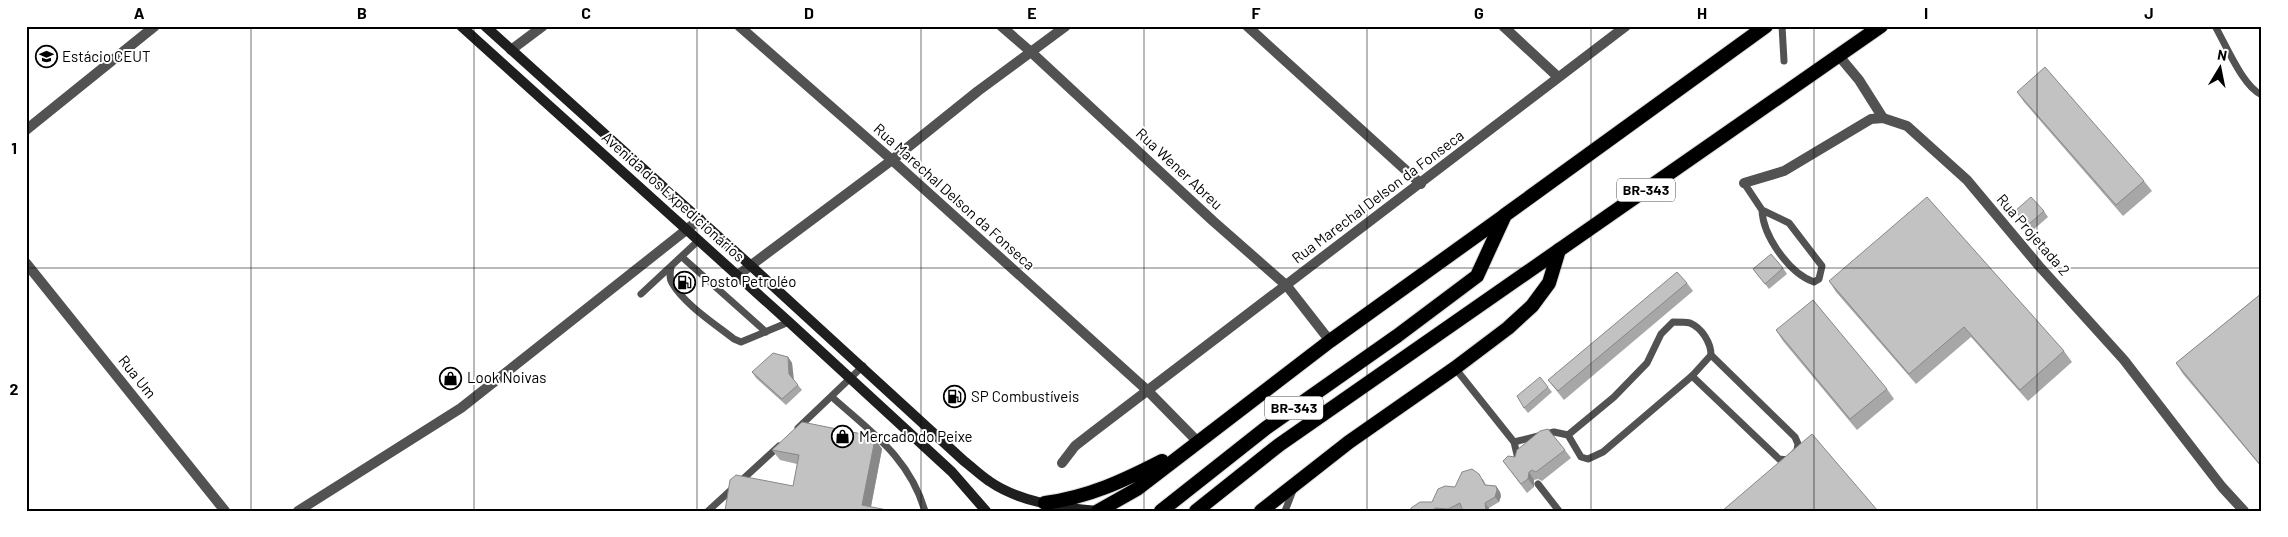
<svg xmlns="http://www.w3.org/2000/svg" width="2288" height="537" font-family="Barlow,sans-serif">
<rect width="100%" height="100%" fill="#fff"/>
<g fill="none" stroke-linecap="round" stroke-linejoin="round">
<defs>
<g id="trunk">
<path d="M1045,503c44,-6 78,-22 117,-42"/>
<path d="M1098,511l39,-22 193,-148 174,-125"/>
<path d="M1161,511l105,-83 131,-92 80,-60 28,-61 261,-189"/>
<path d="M1196,511l83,-66 602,-419"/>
<path d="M1261,511l88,-69 106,-74 53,-40 24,-22 17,-23 10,-33"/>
</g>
</defs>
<use href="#trunk" stroke="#dbdbdb" stroke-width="16"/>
<g stroke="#525252" stroke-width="7">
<path d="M1782,26l2,35"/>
<path d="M2215,26c11,19 28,61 47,69"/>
<path d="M1744,183l18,27 27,13 33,43 -3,13 -5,3c-25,-9 -51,-46 -52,-72"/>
<path d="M682,257l84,75"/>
<path d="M671,267c-1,6 -2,11 1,16 12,21 43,41 62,56l7,3 48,-20"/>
<path d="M641,294l58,-54"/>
<path d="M1455,368l59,74 4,17"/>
<path d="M1692,376l87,83 9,1 9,-10 1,-6 -3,-7 -84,-82"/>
<path d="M832,397c40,36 77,60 93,114"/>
<path d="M798,428l65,-62"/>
<path d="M1514,442l40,-10 14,3 13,22 7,2 15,-7 89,-76 19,-21c0,-12 -9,-27 -21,-32 -5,-1 -12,-1 -17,-1l-12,12 -14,29 -33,34 -46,38"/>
<path d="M1538,484l21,27"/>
<path d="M708,511l71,-65"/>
<path d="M1285,511l9,-23"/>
</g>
<g stroke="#525252" stroke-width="10">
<path d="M739,26l153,134 256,231 49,50"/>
<path d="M1001,26l30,26 182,169 74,65 43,55"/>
<path d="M1247,26l174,158"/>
<path d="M1503,26l55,51"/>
<path d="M511,50l32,-24"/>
<path d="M1839,56l20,24 24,38"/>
<path d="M1744,183l40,-12 87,-52 12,-1 24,8 60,54 72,86 85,94 98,127 22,24"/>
<path d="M26,263l199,248"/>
<path d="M738,275l154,-115 86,-69 88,-65"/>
<path d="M1062,463l13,-17 18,-14 533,-406"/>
<path d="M298,511l163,-103 239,-189"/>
</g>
<path stroke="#525252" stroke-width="10" d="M26,130l129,-104"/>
<g stroke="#1f1f1f" stroke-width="10">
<path d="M461,26l328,296 163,150 34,39"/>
<path d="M485,26l265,239 214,196c9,7 16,14 25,20 30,21 73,27 109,30"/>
</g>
<use href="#trunk" stroke="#000" stroke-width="14"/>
</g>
<g fill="#a7a7a7">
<path d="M2017,92l127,89 8,10 -29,25 -99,-114z"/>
<path d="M2015,211h29l4,6 -16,14z"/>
<path d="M1783,268l4,6 -18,15 -16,-20z"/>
<path d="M1829,281l235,70 8,11 -44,39 -57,-64 -55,47 -80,-92z"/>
<path d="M1687,283l6,8 -129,109 -16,-20z"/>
<path d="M2262,293v175l-79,-94 -7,-11z"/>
<path d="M1776,330l111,59 7,10 -37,31 -74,-89z"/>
<path d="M788,357l4,6 1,16 9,11 -16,15 -30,-27 -4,-6z"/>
<path d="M1548,387l4,5 -24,21 -4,-5z"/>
<path d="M875,439l7,10 -11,58 -146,4 68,-25 4,-22 -17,-4 -8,-10z"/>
<path d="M1565,450l6,8 -29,23 -4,-2 -4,1v7l-7,6 -24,-32 12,-4z"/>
<path d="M1483,479l3,6 10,1 4,6 1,4 -2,6 -10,6v3h-26l-1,-1 -2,1h-49l21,-9 23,-15z"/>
</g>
<g fill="#888">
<path d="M788,357l4,6 2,17 -5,-6z"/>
<path d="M875,439l7,10 -12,62 -8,-6z"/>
<path d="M1529,472l5,8v7l-6,-8z"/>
<path d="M1496,486l4,6 1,4 -2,6 -4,-5z"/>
<path d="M1485,503l4,5v3h-3z"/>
</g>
<g fill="#c2c2c2" stroke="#888">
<path d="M2045,67l99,114 -28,24 -99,-113z"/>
<path d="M1927,197l137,154 -44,39 -56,-63 -55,47 -80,-93z"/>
<path d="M2031,197l13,14 -16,14 -13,-14z"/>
<path d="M1771,254l12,14 -18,16 -12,-15z"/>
<path d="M1677,272l10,11 -129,108 -10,-11z"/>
<path d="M2262,293v174l-86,-104z"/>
<path d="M1813,300l74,89 -37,30 -74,-89z"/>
<path d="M773,353l15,4 1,17 9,11 -16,14 -30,-27z"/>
<path d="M1540,377l8,10 -24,21 -7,-12z"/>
<path d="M802,422l70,14 3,3 -13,66 30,6h-167l5,-31 6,-5 57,11 6,-31 -27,-5z"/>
<path d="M1548,429l17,21 -29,22 -4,-2 -3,2 -1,7 -7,5 -18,-23 5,-5 7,1 2,-7 23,-19z"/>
<path d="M1812,434l66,77h-156z"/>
<path d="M1472,469l7,5 6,11 11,1 1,4 -2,7 -10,6 1,8h-23l-3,-8 -12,6 -13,-1 -1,3h-23v-3l9,-6h12l6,-13 7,-3 10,1 7,-15z"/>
</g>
<path fill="none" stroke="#000" stroke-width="1" stroke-opacity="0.55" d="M251,26v485M474,26v485M697,26v485M921,26v485M1144,26v485M1367,26v485M1591,26v485M1814,26v485M2037,26v485M26,268h2236"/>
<defs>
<symbol id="university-ring" viewBox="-11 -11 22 22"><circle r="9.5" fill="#fff" stroke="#000" stroke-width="1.5"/><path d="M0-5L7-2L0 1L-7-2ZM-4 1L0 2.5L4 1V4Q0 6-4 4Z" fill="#000"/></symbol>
<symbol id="fuel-ring" viewBox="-11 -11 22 22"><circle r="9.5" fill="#fff" stroke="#000" stroke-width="1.5"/><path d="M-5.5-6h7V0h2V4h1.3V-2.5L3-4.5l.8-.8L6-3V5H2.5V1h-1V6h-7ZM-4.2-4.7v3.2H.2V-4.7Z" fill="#000"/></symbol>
<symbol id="shop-ring" viewBox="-11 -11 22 22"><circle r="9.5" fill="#fff" stroke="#000" stroke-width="1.5"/><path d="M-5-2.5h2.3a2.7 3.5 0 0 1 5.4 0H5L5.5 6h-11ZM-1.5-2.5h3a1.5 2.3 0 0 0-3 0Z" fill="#000"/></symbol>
</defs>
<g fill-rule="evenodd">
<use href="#university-ring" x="34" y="44" width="25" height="25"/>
<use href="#fuel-ring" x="672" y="270" width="25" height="25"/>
<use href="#shop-ring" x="438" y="366" width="25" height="25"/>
<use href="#fuel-ring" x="942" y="384" width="25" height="25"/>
<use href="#shop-ring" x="830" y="424" width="25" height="25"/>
</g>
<g text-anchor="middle" stroke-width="4" stroke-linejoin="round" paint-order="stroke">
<g fill="#fff" stroke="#4c4c4c" stroke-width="1">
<rect x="1617" y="178.5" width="58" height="23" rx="4"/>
<rect x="1265" y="396.5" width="58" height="23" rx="4"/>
</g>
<g font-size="14" font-weight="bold" fill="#000">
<text x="1646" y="195">BR-343</text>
<text x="1294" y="413">BR-343</text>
</g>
<g font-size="15" fill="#000" stroke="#fff" text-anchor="start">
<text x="62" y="62">Estácio CEUT</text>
<text x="701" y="287">Posto Petroléo</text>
<text x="467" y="383">Look Noivas</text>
<text x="971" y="402">SP Combustíveis</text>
<text x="859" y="442">Mercado do Peixe</text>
</g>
<g font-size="15" fill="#000" stroke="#fff">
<text transform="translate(1179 169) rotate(43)" y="5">Rua Wener Abreu</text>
<text transform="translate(673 197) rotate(42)" y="5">Avenida dos Expedicionários</text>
<text transform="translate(954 197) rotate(42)" y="5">Rua Marechal Delson da Fonseca</text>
<text transform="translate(1378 197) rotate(-37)" y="5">Rua Marechal Delson da Fonseca</text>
<text transform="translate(2033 235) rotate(49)" y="5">Rua Projetada 2</text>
<text transform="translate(137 377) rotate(51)" y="5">Rua Um</text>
</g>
</g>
<rect width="2288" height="537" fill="none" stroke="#ffffff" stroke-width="55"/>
<g transform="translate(2220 68) rotate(10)" stroke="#ffffff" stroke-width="4" paint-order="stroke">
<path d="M0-4L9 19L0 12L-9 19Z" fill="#000000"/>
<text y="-8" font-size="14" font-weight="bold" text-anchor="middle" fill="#000000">N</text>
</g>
<rect x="28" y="28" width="2232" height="482" fill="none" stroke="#000" stroke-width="2"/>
<g font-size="16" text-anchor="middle" font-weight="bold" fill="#000">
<text x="139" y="19">A</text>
<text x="362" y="19">B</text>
<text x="586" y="19">C</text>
<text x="809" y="19">D</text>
<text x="1032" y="19">E</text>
<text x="1256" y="19">F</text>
<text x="1479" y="19">G</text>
<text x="1702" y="19">H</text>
<text x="1926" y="19">I</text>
<text x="2149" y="19">J</text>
<text x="14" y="154">1</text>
<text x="14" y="395">2</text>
</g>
</svg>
